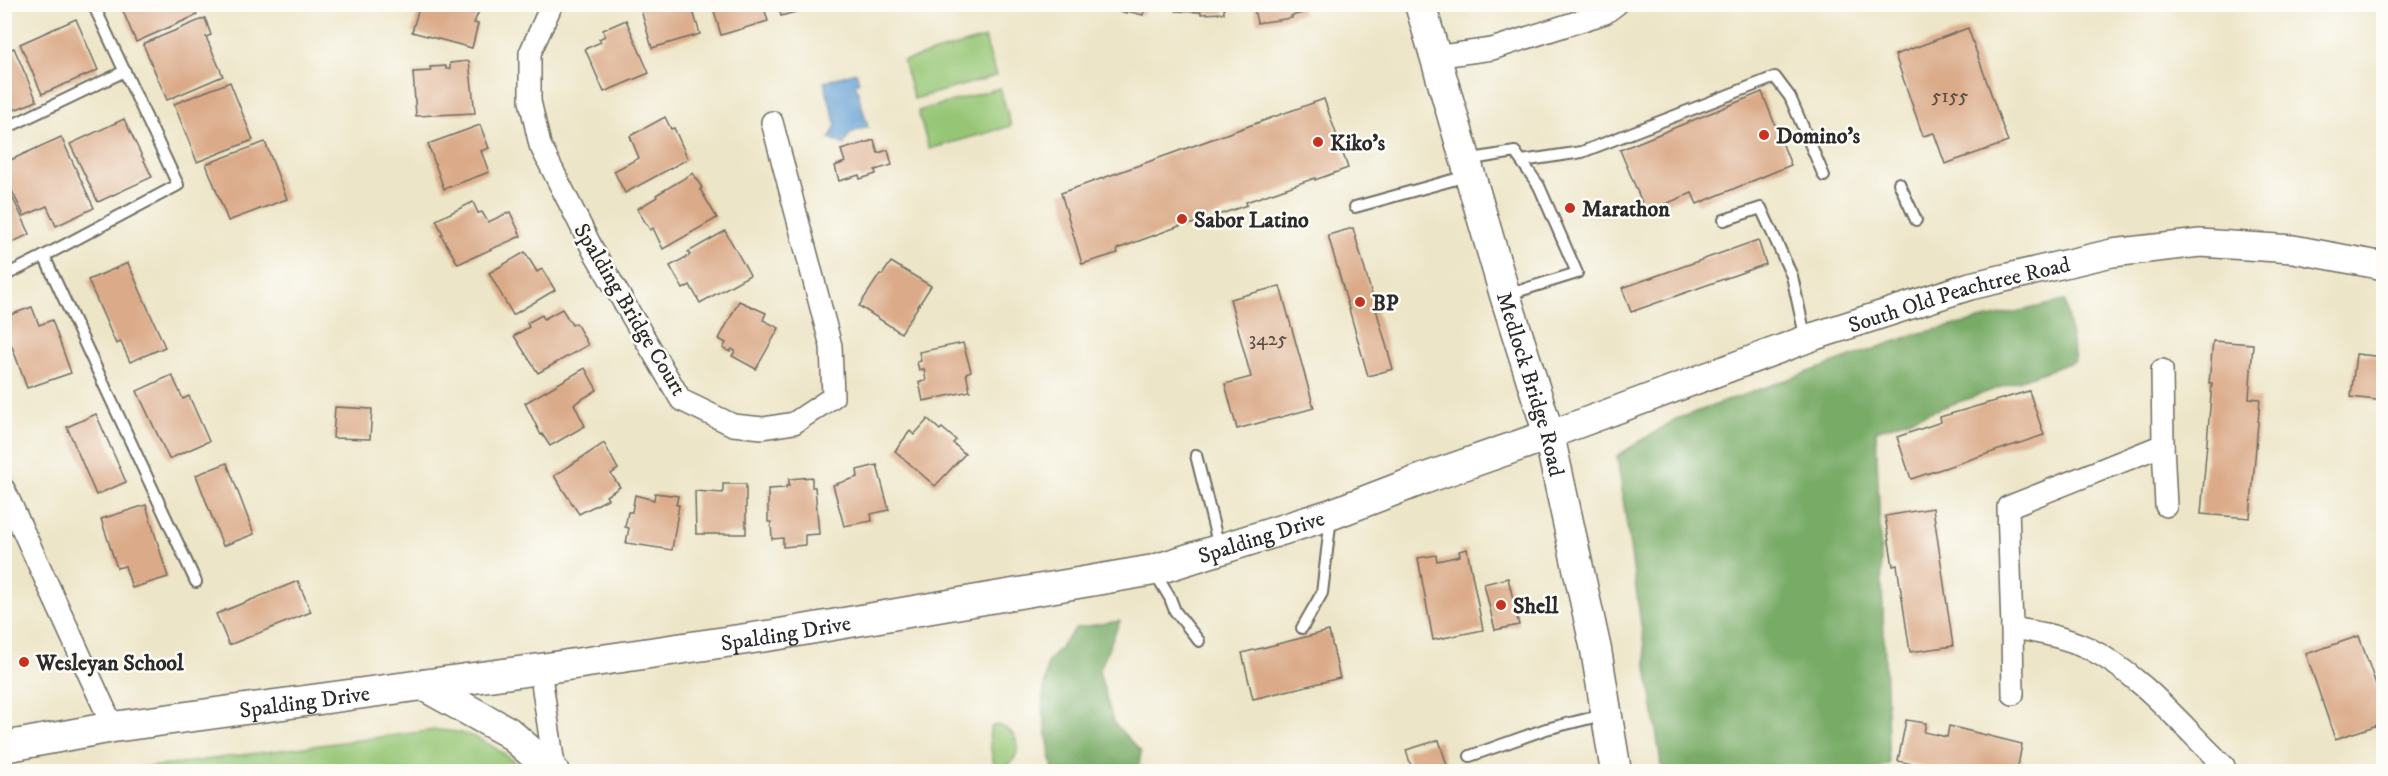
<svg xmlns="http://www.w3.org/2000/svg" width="2388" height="776" font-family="'IM FELL DW Pica',serif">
<rect width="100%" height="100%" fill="#fdfcf7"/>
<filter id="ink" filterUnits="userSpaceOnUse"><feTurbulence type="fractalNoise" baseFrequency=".0167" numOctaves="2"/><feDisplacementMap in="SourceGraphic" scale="12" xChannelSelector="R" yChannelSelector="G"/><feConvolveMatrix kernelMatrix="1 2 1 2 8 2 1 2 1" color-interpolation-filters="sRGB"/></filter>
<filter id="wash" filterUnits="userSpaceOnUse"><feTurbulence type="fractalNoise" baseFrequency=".008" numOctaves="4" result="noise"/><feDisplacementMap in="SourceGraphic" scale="24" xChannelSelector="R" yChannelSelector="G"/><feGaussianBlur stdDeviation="1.35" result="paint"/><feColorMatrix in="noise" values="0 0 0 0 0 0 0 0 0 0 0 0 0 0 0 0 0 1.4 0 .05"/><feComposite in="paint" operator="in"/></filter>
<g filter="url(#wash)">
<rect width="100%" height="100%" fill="#ede5c7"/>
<g fill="#96c675" stroke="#607850" stroke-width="1.5">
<path d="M985,38l11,38 -82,23 -11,-38z"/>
<path d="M1000,88l11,38 -82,23 -11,-38z"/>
<path d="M996,725c25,4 29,33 7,43l-9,-4c-2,-11 -7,-26 -3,-37z"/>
<path d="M435,730c40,0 62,18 92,41h-407z"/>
</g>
<g fill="#78ab66" stroke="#526b48" stroke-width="1.5">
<path d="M2065,301l10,60 -199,70 13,333 -22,8 -205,-1 -45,-315 59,-37 240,-85z"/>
<path d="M1120,621l-21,50 14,51 28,30 -3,19h-85l-11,-65 5,-43 29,-35z"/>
</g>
<path fill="#629fd3" stroke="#46657f" stroke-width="1.5" d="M856,72l3,10 -4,1 13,44 -18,6 -6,12 -14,-7 6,-13 -12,-43z"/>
<g id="blocks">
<g fill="#dbab89">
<path d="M120,4h72l5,11 -61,27z"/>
<path d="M420,4h62l-8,19 4,1 -6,24 -60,-16z"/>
<path d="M648,4h43l9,30 -48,14 -12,-41z"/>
<path d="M712,4h51l5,17 -47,14z"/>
<path d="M778,4h42v1l-39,11z"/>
<path d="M1109,4h37l-3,11 -16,-4 -1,2 -18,-5z"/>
<path d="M1177,4h47v9l-23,1v-2l-25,-1z"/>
<path d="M1253,4h48l2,9 -12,3 1,2 -35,5z"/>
<path d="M205,18l6,17 -5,2 17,39 -56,24 -24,-56z"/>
<path d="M76,19l22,51 -56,24 -22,-50z"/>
<path d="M626,20l23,53 -45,19 -19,-43 16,-7 -2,-3 6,-3 -2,-6z"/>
<path d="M1968,28l40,114 -63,22 -11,-31 -11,3 -28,-81z"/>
<path d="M14,48l23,53 -33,13v-62z"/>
<path d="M469,61l6,52 -59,3 -3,-44 18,-1 -1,-4 16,-1v3h4v-6z"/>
<path d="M230,82l23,58 -56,22 -23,-58z"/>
<path d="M1762,92l29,73 -94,39 -5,-11 -46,19 -26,-62z"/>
<path d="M1324,99l24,69 -33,12v-2l-69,24 1,3 -61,21 -1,-2 -68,25 1,4 -36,11 -21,-71z"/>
<path d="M665,117l6,12 3,-1 14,31 -63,34 -11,-22 25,-13 -9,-22z"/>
<path d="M124,119l28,58 -54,25 -28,-58z"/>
<path d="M480,125l9,23 -8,3 8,21 -45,17 -16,-45z"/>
<path d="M61,137l33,71 -38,18 -9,-20 -23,10 -20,-42v-11z"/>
<path d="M874,140l4,13 10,-3 4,15 -17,5 1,4 -16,5 -1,-4 -20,6 -4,-15 10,-4 -4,-12z"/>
<path d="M265,142l22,57 -59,22 -22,-57z"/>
<path d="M693,173l9,15 -2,1 17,29 -54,31 -10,-21 -3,2 -13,-21 20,-12 -1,-2z"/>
<path d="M6,184l24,50 -26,12v-61z"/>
<path d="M473,202l5,11 4,-1 6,10 22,-10 11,24 -63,28 -17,-29 2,-1 -7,-14z"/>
<path d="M1353,228l40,141 -25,7 -40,-141z"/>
<path d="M725,231l25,44 -50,28 -10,-18 -7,4 -13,-23 20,-11 -2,-3z"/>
<path d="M1758,240l8,24 -135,48 -9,-24z"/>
<path d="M525,252l12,20 5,-3 13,21 -42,25 -24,-42z"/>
<path d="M891,262l40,24 -30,47 -42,-27 21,-32 2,1z"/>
<path d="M128,263l37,84 -35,15 -9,-20 -5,2 -28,-64z"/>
<path d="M1280,286l34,122 -77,21 -12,-45 26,-7 -21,-78z"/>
<path d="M739,301l27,12 -3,7 16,8 -23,41 -24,-13 3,-5 -3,-2 -2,3 -7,-4 3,-5 -7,-4z"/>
<path d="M32,307l7,18 13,-5 19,53 -44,15 -23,-64v-7z"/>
<path d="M562,309l10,16 4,-2 12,22 -50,28 -24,-37 15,-9 -2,-4 15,-8 2,4z"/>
<path d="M2213,341l40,3 -4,54 11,1 -10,119 -49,-4 11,-131h-3z"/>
<path d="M963,343l8,28 -5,2 4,18 -47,10 -4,-19 7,-1 -2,-12 -5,1 -2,-8 4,-1 -2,-9z"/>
<path d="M2356,354l28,3v44l-33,-4z"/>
<path d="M585,368l12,22 -23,14 11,22 -35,20 -8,-12 -1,1 -16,-32z"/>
<path d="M172,375l11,24 6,-3 20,45 -40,18 -32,-68z"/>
<path d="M2029,391l15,44 -133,44 -14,-42 44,-15 -1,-5z"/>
<path d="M335,407l37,2 -2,30 -37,-1z"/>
<path d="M96,414l30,68 -30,13 -29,-68z"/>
<path d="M928,419l12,11 2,-2 14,12 -3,3 12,11 -30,32 -40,-35 15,-20 4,4z"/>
<path d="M604,443l14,26 -7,5 9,13 -14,9 2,3 -29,15 -25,-38z"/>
<path d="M227,463l27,71 -31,12 -27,-71z"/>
<path d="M877,465l12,45 -18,4 1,7 -28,5 -11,-41 25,-8 -1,-7z"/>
<path d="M812,477v10h3l4,47 -14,1v10l-22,2v-9l-11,1 -1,-17h-3v-33l18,-1v-2h3v-7z"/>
<path d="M723,484h23v50h-50l-1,-43 28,2z"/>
<path d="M655,493l23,3 -2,9h3l-7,45 -46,-7 3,-15 -4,-1 3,-15h4l3,-17 19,5z"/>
<path d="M146,505l22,72 -36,11 -7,-22 -8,2 -16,-49z"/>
<path d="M1933,508l20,138 -43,6 -13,-87 -4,1 -8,-50z"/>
<path d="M1467,549l16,81 -50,10 -15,-82 18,-3 1,6 23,-5 -1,-5z"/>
<path d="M1508,578l11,47 -24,5 -11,-46z"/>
<path d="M298,581l13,31 -82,33 -13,-31z"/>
<path d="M1329,631l11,47 -87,21 -11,-46z"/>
<path d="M2359,636l25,71v16l-49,16 -29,-85z"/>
<path d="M1906,720l20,3 -2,9 23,5 2,-11 73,18 -5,28h-67l-52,-11z"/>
<path d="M1439,740l10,32h-36l-7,-22z"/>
</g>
</g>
</g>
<g filter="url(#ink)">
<use href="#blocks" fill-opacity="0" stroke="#6f6c62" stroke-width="1.5"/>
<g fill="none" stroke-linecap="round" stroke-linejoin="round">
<defs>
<g id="service">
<path d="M93,4l85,181 -134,71 152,326"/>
<path d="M4,129l121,-58"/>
<path d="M1466,160l49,-8 24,34 38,87 -71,22"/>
<path d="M1522,161l60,-9 193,-75 15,20 34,79"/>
<path d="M1899,183l17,37"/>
<path d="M1355,207l112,-31"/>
<path d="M1724,220l37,-12 31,68 14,64"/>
<path d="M4,276l40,-20"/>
<path d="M1196,455l23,92"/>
<path d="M1155,573l15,25 5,13 24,30"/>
<path d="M1302,628l20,-35 9,-76"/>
<path d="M1470,756l76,-27 57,-14"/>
</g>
<g id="minor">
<path d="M552,4l-22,49v48l10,44 54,107 87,148 52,25 30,3 31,-5 39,-26 -2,-51 -59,-224"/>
<path d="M1434,57l58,-8 113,-36 12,-9"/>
<path d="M2162,370l1,75 -155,62 4,121c25,4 53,9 76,20 54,27 93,77 136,118l1,6"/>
<path d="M2163,445l3,61"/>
<path d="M4,489l109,238"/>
<path d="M2012,628l1,66"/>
<path d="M540,669l15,103"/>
</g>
<g id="tertiary">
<path id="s1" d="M1549,435l266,-99 155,-50 142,-33 88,-10 93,6 91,17"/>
</g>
<g id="secondary">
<path id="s2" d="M1420,4l85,291 44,140 47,215 20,122"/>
<path d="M423,685l85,47 46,40"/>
<path id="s3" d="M4,747l109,-20 427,-58 234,-34 380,-65 178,-56 91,-35 126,-44"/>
</g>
</defs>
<use href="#service" stroke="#6f6c62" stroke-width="14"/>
<use href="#minor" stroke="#6f6c62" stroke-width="24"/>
<use href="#tertiary" stroke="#6f6c62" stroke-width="30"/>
<use href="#secondary" stroke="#6f6c62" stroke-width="33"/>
<use href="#service" stroke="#fff" stroke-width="10"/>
<use href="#minor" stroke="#fff" stroke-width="21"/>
<use href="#tertiary" stroke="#fff" stroke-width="27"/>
<use href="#secondary" stroke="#fff" stroke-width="30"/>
</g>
</g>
<g fill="#c8321e" stroke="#fdfcf7" stroke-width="2">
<circle cx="1764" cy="135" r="6"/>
<circle cx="1318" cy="142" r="6"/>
<circle cx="1570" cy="208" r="6"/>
<circle cx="1182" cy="219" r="6"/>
<circle cx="1360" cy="302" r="6"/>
<circle cx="1501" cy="605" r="6"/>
<circle cx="24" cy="662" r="6"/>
</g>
<g text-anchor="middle" stroke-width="5" stroke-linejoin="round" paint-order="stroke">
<g font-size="20" fill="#574b42">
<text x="1950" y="102">5155</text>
<text x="1268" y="345">3425</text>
</g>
<g font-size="22" font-weight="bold" fill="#2b2b2b" stroke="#fdfcf7" text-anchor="start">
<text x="1776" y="143">Domino's</text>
<text x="1330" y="150">Kiko's</text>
<text x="1582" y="216">Marathon</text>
<text x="1194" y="227">Sabor Latino</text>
<text x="1372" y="310">BP</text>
<text x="1513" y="613">Shell</text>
<text x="36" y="670">Wesleyan School</text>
</g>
<g font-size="22" fill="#2b2b2b" stroke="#fdfcf7">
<text dy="8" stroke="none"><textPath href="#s1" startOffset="434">South Old Peachtree Road</textPath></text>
<text transform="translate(631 309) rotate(59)" y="8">Spalding Bridge Court</text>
<text dy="8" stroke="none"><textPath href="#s2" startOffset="396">Medlock Bridge Road</textPath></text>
<text dy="8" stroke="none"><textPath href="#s3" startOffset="1276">Spalding Drive</textPath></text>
<text dy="8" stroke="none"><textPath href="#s3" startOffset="790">Spalding Drive</textPath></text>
<text dy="8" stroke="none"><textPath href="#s3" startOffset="304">Spalding Drive</textPath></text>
</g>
</g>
<rect width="2388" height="776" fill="none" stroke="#fdfcf7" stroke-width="24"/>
</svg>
